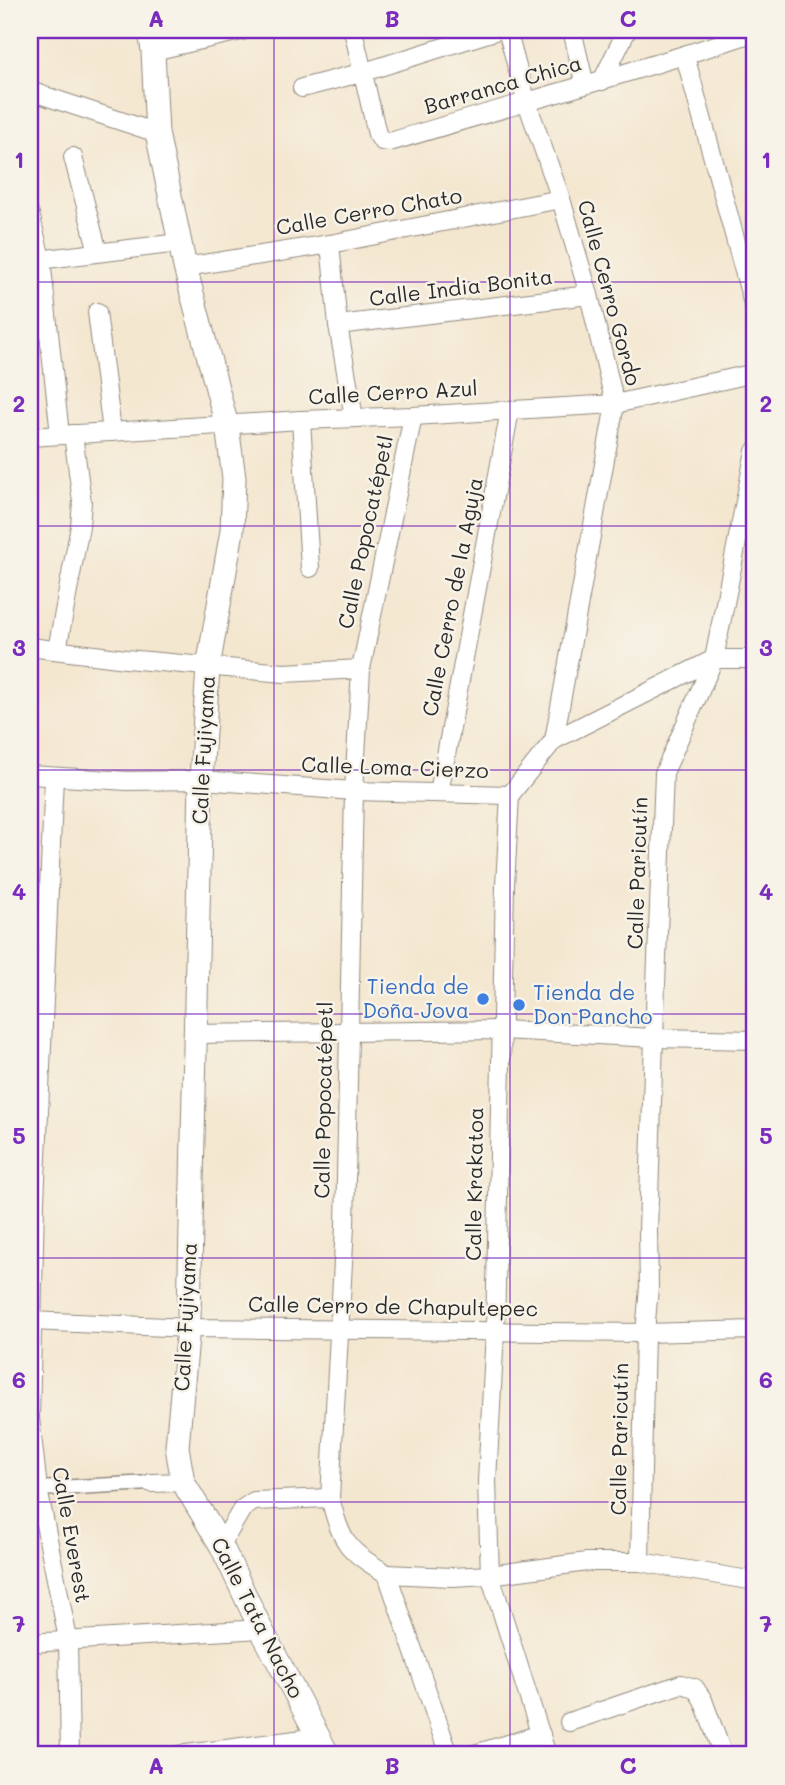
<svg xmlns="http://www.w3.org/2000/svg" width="785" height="1785" font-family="Mali,sans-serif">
<rect width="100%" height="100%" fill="#f7f3e8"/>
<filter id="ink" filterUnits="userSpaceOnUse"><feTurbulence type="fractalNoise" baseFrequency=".0143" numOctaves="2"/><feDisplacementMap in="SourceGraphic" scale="14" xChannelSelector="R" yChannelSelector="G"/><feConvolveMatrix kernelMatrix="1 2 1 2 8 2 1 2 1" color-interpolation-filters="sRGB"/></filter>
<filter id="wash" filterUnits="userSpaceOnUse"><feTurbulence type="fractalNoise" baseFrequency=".00686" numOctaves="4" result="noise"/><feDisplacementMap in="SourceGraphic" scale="28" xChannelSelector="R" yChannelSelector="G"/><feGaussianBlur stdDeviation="1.57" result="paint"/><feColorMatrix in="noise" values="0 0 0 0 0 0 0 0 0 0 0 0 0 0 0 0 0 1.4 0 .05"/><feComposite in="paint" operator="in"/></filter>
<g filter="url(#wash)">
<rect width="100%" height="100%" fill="#f4e7d0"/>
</g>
<g filter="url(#ink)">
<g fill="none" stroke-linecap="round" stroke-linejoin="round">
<defs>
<path id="pedestrian" d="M38,1489l113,-6"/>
<g id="minor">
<path d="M353,30l24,104 5,7 8,1c122,-37 245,-69 365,-110"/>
<path d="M507,30l19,70 35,99 28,96 26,109 -61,336"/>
<path d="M572,30l13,55"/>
<path d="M153,51l92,-21"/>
<path d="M685,56l70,255"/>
<path d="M602,81l25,-51"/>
<path d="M302,88l62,-16 134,-42"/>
<path d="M30,91l127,42"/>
<path d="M73,157l25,95"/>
<path d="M30,214l11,45 19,176"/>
<path d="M330,244l8,81 16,93"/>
<path d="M30,261l149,-18"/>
<path d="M185,267l145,-23 231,-45"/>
<path d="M97,312l15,120"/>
<path d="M338,325l251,-30"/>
<path d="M413,416l-52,253 -7,122 -9,435 -15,272c12,45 16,52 57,76l62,181"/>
<path d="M301,420l9,148"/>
<path d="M30,437l271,-17 112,-4 202,-12 140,-31"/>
<path d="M30,647l96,12 158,14 77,-4"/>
<path d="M57,650l23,-124 2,-24 -9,-68"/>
<path d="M30,775l97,6 74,-1 153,11 156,4 44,-55 160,-81h41"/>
<path d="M54,777l-19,424 -5,217 8,71 30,150 2,116"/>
<path d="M439,793l71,-383"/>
<path d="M510,795l-5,90 -10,446 -8,150 3,94 57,180"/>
<path d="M195,1034l307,-4 152,8 101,2"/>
<path d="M31,1321l158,7 456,5 110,-3"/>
<path d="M151,1483l32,-1"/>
<path d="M221,1545l21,-36 12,-8 76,-3"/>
<path d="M640,1562l5,-229 4,-46 -1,-56 6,-193 10,-265 50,-114 41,-208"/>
<path d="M387,1574l65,3 38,-2 97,-13h53l115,19"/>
<path d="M30,1643l231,-14"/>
<path d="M569,1722l112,-38 14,4 8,12 20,55"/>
<path d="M178,1755l141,-18"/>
<path d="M471,1755l70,-21"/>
</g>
<path id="tertiary" d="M150,30l3,21 4,82 28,134 42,159 7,52 -2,53 -24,136 -7,113 -12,536 -12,131 6,35 38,63 40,84 67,126"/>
</defs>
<use href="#pedestrian" stroke="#90897e" stroke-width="17"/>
<use href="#minor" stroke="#90897e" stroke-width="20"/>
<use href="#tertiary" stroke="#90897e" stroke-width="25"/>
<use href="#pedestrian" stroke="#fff" stroke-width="14"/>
<use href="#minor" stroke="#fff" stroke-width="18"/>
<use href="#tertiary" stroke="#fff" stroke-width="23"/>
</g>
</g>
<path fill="none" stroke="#7b2cbf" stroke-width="2" stroke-opacity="0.55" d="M274,30v1725M510,30v1725M30,282h725M30,526h725M30,770h725M30,1014h725M30,1258h725M30,1502h725"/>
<g fill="#3f7fe0" stroke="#f7f3e8" stroke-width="2.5">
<circle cx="483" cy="999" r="7"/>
<circle cx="519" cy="1005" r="7"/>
</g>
<g text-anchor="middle" stroke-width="5" stroke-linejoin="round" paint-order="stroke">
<g font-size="21" fill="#2b2b2b" stroke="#f7f3e8">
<text transform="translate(503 85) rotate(-16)" y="7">Barranca Chica</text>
<text transform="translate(369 212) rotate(-10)" y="7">Calle Cerro Chato</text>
<text transform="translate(461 288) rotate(-7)" y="7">Calle India Bonita</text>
<text transform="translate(609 293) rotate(75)" y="7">Calle Cerro Gordo</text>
<text transform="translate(393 393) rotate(-3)" y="7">Calle Cerro Azul</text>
<text transform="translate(366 532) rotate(-78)" y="7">Calle Popocatépetl</text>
<text transform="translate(453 597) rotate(-79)" y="7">Calle Cerro de la Aguja</text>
<text transform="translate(204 750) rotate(-87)" y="7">Calle Fujiyama</text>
<text transform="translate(395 768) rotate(2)" y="7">Calle Loma Cierzo</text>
<text transform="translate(638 873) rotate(-88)" y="7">Calle Paricutín</text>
<text transform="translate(324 1100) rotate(-89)" y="7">Calle Popocatépetl</text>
<text transform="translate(475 1184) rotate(-89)" y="7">Calle Krakatoa</text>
<text transform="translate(393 1307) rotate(1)" y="7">Calle Cerro de Chapultepec</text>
<text transform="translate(186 1317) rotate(-87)" y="7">Calle Fujiyama</text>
<text transform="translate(620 1439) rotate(-89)" y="7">Calle Paricutín</text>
<text transform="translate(71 1535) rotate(80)" y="7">Calle Everest</text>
<text transform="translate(257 1618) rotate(63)" y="7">Calle Tata Nacho</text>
</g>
<g font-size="21" fill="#366cbe" stroke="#f7f3e8" text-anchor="end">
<text x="469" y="994">Tienda de<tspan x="469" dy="24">Doña Jova</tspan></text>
<text x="533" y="1000" text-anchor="start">Tienda de<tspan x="533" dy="24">Don Pancho</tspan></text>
</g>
</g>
<rect width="785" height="1785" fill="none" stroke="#f7f3e8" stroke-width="77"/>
<rect x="38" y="38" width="708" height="1708" fill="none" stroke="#7b2cbf" stroke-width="2.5"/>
<g font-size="23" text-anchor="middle" font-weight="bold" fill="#7b2cbf">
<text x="156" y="27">A</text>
<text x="392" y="27">B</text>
<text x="628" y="27">C</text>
<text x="19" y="168">1</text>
<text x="766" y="168">1</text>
<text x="19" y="412">2</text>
<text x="766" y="412">2</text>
<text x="19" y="656">3</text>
<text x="766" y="656">3</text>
<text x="19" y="900">4</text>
<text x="766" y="900">4</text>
<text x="19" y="1144">5</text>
<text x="766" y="1144">5</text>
<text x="19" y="1388">6</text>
<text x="766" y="1388">6</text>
<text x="19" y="1632">7</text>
<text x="766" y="1632">7</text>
<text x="156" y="1774">A</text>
<text x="392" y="1774">B</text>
<text x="628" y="1774">C</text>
</g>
</svg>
